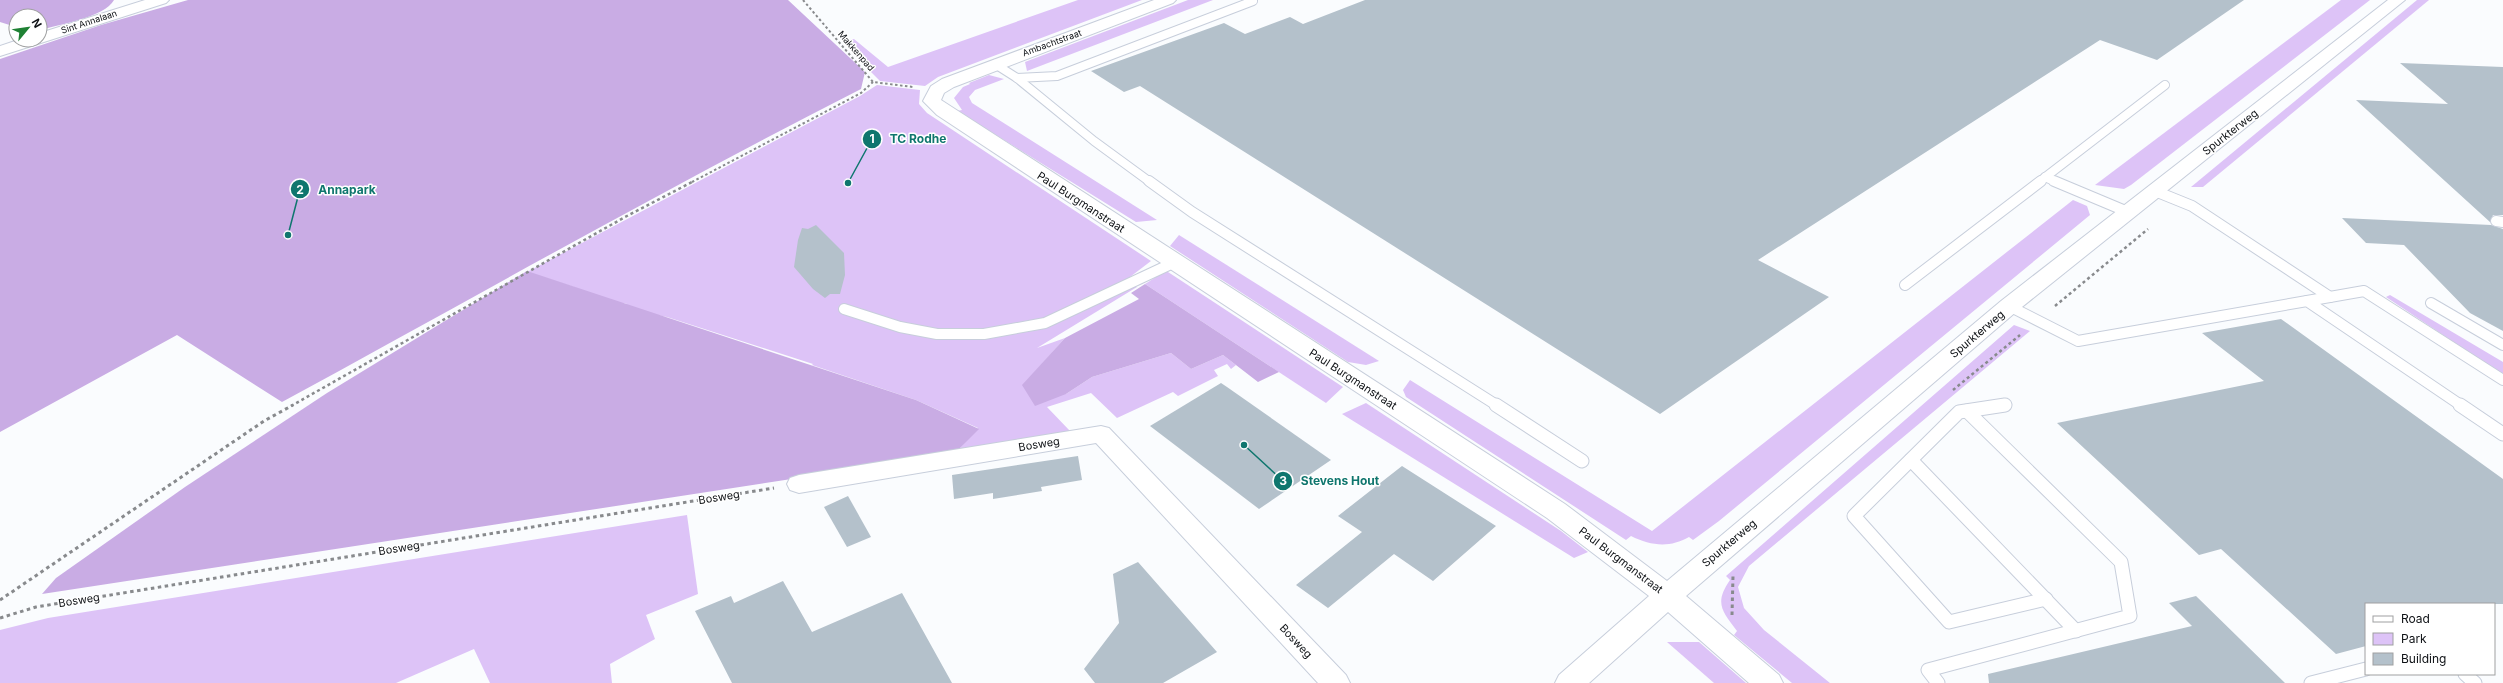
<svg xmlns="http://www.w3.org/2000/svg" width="2503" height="683" font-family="Inter,sans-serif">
<rect width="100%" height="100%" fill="#fafcfe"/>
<g fill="#ddc3f7">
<path d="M1078,0h64l-204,77 -13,9 -45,-5 -23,-23 -14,-17 11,-2 34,28z"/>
<path d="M1188,0h25l-186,71 -2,-9z"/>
<path d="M2341,0h29l-239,185 -7,4 -29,-4z"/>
<path d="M2417,0h12l-226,187h-12z"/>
<path d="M989,75l15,4 -29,11 -6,7 3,6 185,117 -21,2 -179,-111 5,-1 -8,-12 9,-11 7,-3 -1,-1z"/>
<path d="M877,85l43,5 -1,14 8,9 224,148 -25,19 11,7 -100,61 28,-10 -42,47 43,9 26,-17 79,-24 20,16 32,-14 13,10 -5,4 -4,-5 -13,6 4,6 -40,20 -5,-4 -56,26 -26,-25 -44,14 23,24 -111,18 19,-21 -62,-28 -104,-35 1,-1 -146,-47 -43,-9 3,-4 -4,-1 -5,4 -44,-20 -47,-15 333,-176z"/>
<path d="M2073,200l14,6 3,9 -371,306 -26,19 -4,-3c-19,11 -38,9 -58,-1l-5,4 -220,-143 -3,-7 7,-10 242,151z"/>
<path d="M1179,235l200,126 -13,4 -18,-3 -178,-116z"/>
<path d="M1164,272h4l175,115 -17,16 -181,-119z"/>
<path d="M2390,295l113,67v13l-117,-78z"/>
<path d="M2014,325l16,6 -281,235 -11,21 6,21 20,22 66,53h-38l-58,-48 3,-4c-15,-20 -23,-28 -7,-51l-4,-4z"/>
<path d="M1366,403l195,128 27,21 -14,6 -232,-144z"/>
<path d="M687,515l11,79 -52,21 9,24 -45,25 2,19h-122l-16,-34 -78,34h-396v-53l48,-12z"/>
<path d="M1667,642h32l47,41h-32z"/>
</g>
<g fill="#c9ace4">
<path d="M0,0h114c-9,17 -56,25 -74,30v-14h-24v11l-16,-5z"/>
<path d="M188,0h600l77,72 -4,17c-195,99 -386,208 -579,313l-105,-67 -177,97v-373l101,-34z"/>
<path d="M527,271l389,129 63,29 -20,20 -30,9 -887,136 14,-16 129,-91 142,-94z"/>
<path d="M1145,284l134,88 -21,10 -35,-27 -32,14 -20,-16 -79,24 -26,17 -31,12 -13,-21 43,-47 74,-39 -8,-6z"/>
</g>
<g fill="#b4c1cb">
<path d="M1365,0h879l-87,60 -57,-20 -342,220 71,37 -169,117 -520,-328 -16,6 -33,-21 133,-48 21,11 45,-17 13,7z"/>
<path d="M2400,63l103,4v148h-10l-3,7 -134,-122 92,4z"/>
<path d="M2342,218l149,7 12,4v102l-33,-18 -66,-68 -38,-2z"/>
<path d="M816,225l28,28 1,22 -5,19h-10l-5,4 -12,-9 -19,-22 4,-27 4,-12 6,1z"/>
<path d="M2281,319l222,160v125h-137v42l-30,8 -115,-105 -22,6 -142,-132 207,-42 -62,-48z"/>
<path d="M1221,383l6,4 104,73 -72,49 -109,-83z"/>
<path d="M1078,456l4,24 -41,7 1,4 -49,8v-6l-39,6 -2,-24z"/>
<path d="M1402,466l94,60 -63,55 -39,-27 -66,54 -32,-23 66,-53 -24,-16z"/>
<path d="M848,496l23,41 -24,10 -23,-40z"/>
<path d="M1138,562l79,90 -54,31h-68l-11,-14 35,-46 -6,-49z"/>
<path d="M783,581l29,51 90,-39 50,90h-220l-37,-72 36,-15 3,7z"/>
<path d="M2196,596l89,87h-296l-1,-9 204,-48 -23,-23z"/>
</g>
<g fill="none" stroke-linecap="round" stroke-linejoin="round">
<defs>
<g id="service-far2">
<path d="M995,64l22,14 77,63 56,41"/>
<path d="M1017,78l40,-2 196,-75"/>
<path d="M2045,177l11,5"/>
<path d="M2039,182l126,-97"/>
</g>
<g id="service-far1">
<path d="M1149,181l43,31 306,194"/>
<path d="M2054,181l74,31"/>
<path d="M2155,191l37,15 138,91"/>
<path d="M2496,221l7,1"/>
<path d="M1905,285l136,-104"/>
<path d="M2307,301l57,-10 139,89"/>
<path d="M2431,303l72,42"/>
<path d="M2009,306l69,35 229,-40 155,105"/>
<path d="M844,309l56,18 37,7h47l61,-11 128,-60"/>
<path d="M1999,406l6,-1"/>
</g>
<g id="service">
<path d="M1496,405l86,56"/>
<path d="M2005,405l-46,7 -105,104 95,106 97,-23"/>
<path d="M2460,405l43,29"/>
<path d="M1911,460l165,171"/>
<path d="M2465,674l10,9"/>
<path d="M1938,683l-10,-13 202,-54 -9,-54 -154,-151"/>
<path d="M2311,683l55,-14"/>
</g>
<g id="minor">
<path d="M145,0h24l-3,3 -166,53v-10l18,-6h22v-7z"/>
<path d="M1154,0h22l-3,3 -219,84 -10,6 -3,7 624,404 102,77 334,-280 387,-301h17l-388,311 -331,285 93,79 4,8h-34l-81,-71 -79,71h-34l4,-8 90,-79 -102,-78 -610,-403 -14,-14 8,-15 11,-7z"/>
<path d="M1101,426l8,2 237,247 4,8h-32l-222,-240 -297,50 -9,-3 -3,-6 3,-6 9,-3z"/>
</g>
</defs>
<use href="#service-far2" stroke="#c7cedb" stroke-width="10"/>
<use href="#service-far1" stroke="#c7cedb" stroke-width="12"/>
<use href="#service" stroke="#c7cedb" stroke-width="15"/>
<use href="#minor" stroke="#c7cedb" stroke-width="2"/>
<g stroke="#888a8d" stroke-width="2" stroke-dasharray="2.5 2.5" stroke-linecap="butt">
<path d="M803,0l70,82 40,5"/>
<path d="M692,182l169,-89 12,-11"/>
</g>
<g stroke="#888a8d" stroke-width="2.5" stroke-dasharray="3 3" stroke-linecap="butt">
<path d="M2055,306l93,-77"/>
<path d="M1953,390l67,-55"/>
<path d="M291,406l334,-189 69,-36"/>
</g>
<g stroke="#888a8d" stroke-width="3" stroke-dasharray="3.5 3.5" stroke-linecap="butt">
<path d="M0,600l264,-179 29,-16"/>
<path d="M1732,615l1,-39"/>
<path d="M0,618l36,-11 738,-119"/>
</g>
<use href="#service-far2" stroke="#fff" stroke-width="8"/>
<use href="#service-far1" stroke="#fff" stroke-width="10"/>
<use href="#service" stroke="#fff" stroke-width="13"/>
<use href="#minor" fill="#fff" fill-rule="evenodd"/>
</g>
<g text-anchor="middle" stroke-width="3" stroke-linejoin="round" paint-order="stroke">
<g font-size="9" fill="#0e1115" stroke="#fff">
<text transform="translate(89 22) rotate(-18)" y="3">Sint Annalaan</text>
<text transform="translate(1052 43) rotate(-20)" y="3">Ambachtstraat</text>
<text transform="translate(856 51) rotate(49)" y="3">Makkenpad</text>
</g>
<g font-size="11" fill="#0e1115" stroke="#fff">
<text transform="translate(2230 132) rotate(-38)" y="4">Spurkterweg</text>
<text transform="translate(1081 202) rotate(33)" y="4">Paul Burgmanstraat</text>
<text transform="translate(1977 334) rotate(-40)" y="4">Spurkterweg</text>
<text transform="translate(1353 379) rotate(33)" y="4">Paul Burgmanstraat</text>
<text transform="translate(1039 444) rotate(-9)" y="4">Bosweg</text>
<text transform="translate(719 497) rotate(-9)" y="4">Bosweg</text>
<text transform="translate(1729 543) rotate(-40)" y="4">Spurkterweg</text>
<text transform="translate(399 548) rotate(-9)" y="4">Bosweg</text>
<text transform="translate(1621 560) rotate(37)" y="4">Paul Burgmanstraat</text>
<text transform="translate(79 600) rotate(-9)" y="4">Bosweg</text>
<text transform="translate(1296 641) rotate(47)" y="4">Bosweg</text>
</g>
</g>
<path fill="none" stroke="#0f766e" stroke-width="1.5" d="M848 183L872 139M288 235L300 189M1244 445L1283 481"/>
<g fill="#0f766e" stroke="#fff" stroke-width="1.5">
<circle cx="848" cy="183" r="4"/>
<circle cx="288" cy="235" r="4"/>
<circle cx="1244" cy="445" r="4"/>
<circle cx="872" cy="139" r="10"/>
<circle cx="300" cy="189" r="10"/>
<circle cx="1283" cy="481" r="10"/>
</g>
<g font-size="12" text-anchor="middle" font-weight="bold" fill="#fff">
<text x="872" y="143">1</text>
<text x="300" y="194">2</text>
<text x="1283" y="485">3</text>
</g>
<g font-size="12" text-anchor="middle" font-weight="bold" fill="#0f766e" stroke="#fff" stroke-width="3" stroke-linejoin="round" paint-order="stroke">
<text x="918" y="143">TC Rodhe</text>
<text x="347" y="194">Annapark</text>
<text x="1340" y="485">Stevens Hout</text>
</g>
<rect x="2365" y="603" width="130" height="72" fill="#ffffff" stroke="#9fa0a1"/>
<rect x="2373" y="616" width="20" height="6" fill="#ffffff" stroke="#9fa0a1"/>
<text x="2401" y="623" font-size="12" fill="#0e1115">Road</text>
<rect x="2373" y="633" width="20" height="12" fill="#ddc3f7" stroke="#9fa0a1"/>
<text x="2401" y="643" font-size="12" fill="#0e1115">Park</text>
<rect x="2373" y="653" width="20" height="12" fill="#b4c1cb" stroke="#9fa0a1"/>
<text x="2401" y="663" font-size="12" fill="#0e1115">Building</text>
<g transform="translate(28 28) rotate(61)"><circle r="19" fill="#ffffff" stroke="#9fa0a1"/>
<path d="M0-3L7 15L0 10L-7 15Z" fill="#1f8134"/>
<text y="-6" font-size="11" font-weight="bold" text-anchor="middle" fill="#0e1115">N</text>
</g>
</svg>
